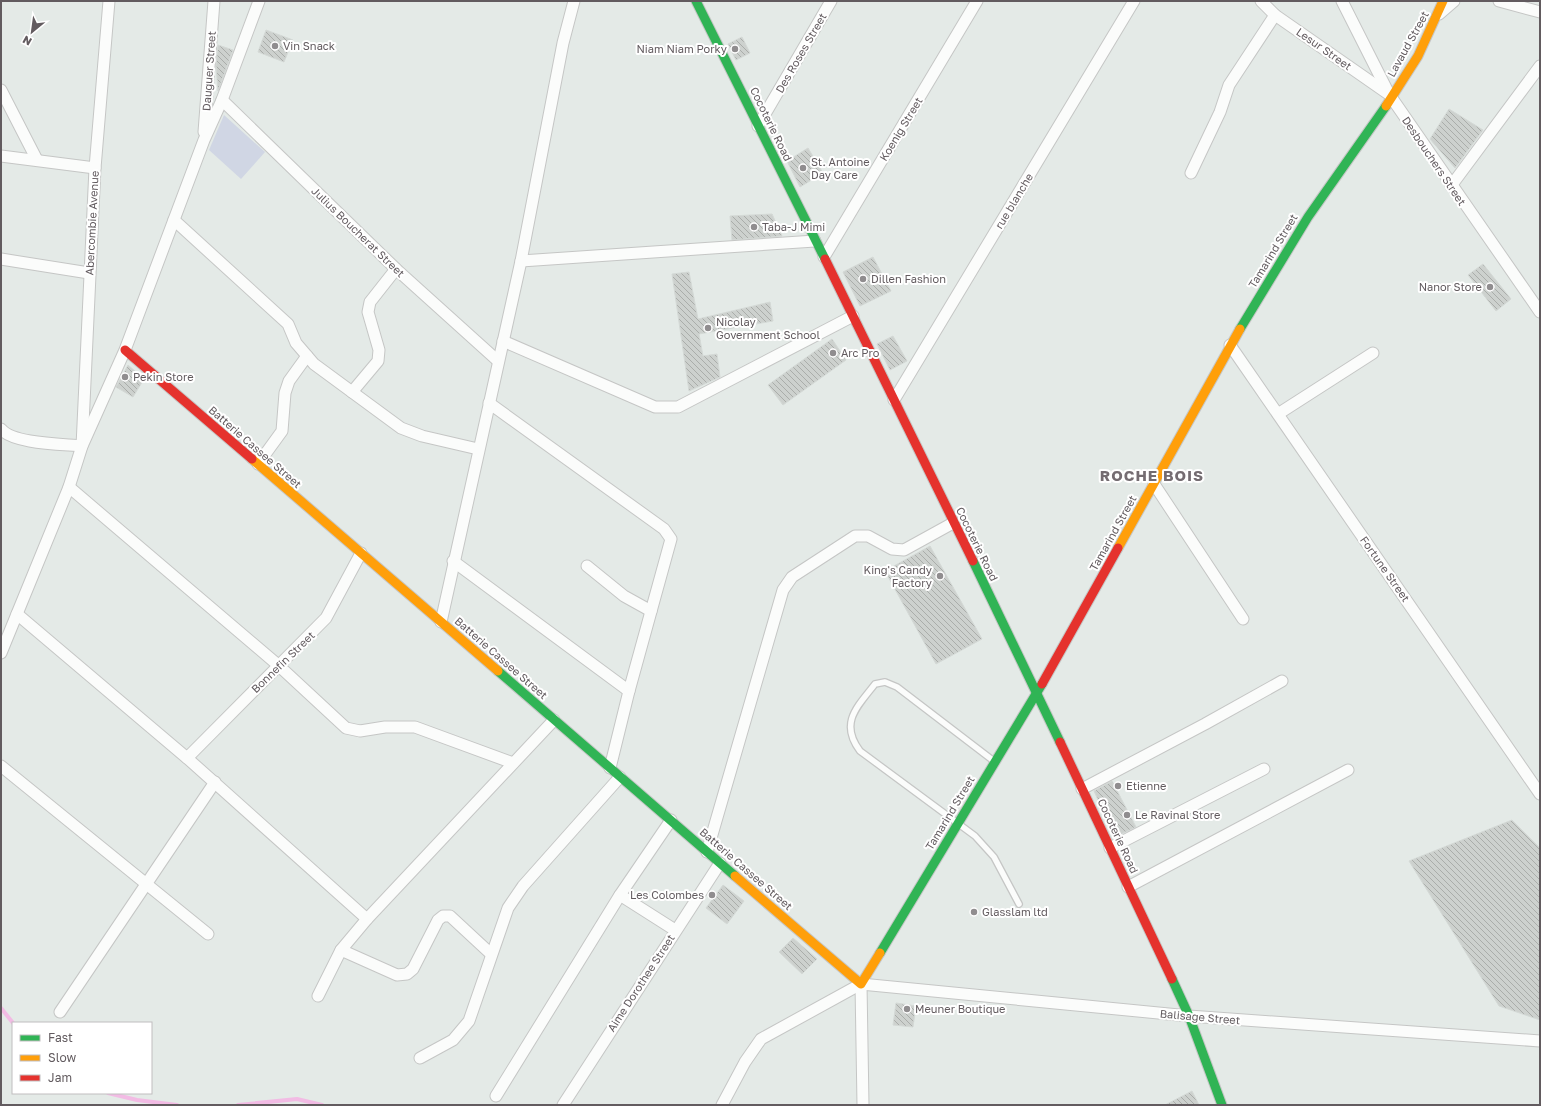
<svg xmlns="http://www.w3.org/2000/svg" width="1541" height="1106" font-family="'Golos Text',sans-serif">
<defs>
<pattern id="building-back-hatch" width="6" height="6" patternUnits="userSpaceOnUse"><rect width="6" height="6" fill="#cdd1ce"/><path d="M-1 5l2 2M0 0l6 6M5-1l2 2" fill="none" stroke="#aaadaa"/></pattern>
</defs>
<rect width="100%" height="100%" fill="#e4eae7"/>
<path fill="#d0d6e4" d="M224,115l41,37 -24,27 -32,-29z"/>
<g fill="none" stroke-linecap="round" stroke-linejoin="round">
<g stroke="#f2bbe4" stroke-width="4">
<path d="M1,1008l12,15"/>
<path d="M108,1093l29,7 40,5"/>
<path d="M238,1105l59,-6 25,6"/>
</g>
</g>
<g fill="url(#building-back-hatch)" stroke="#d4d9d6">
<path d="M266,30l27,10 -9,22 -26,-10z"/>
<path d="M742,37l8,16 -14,7 -8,-16z"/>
<path d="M218,45l15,5 -15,41 -2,-26z"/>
<path d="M1449,109l34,21 -28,38 -25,-29z"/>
<path d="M808,148l15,25 -23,14 -13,-26z"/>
<path d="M772,214l10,22 -50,4 -2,-24z"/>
<path d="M873,257l18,34 -31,15 -17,-34z"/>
<path d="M1483,264l28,35 -15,12 -28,-36z"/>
<path d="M689,272l9,47 72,-17 3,19 -74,13 4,22 14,-2 3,23 -31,14 -17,-117z"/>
<path d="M893,336l14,25 -17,9 -13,-26z"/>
<path d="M832,339l14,21 -63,45 -15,-20z"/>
<path d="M128,365l16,14 -11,18 -17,-10z"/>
<path d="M930,546l52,93 -46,25 -51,-93z"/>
<path d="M1112,781l24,46 -21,10 -21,-46z"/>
<path d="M1512,820l28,28v172l-41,-14 -90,-145z"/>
<path d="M723,885l21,16 -17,23 -21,-16z"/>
<path d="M793,938l24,21 -15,15 -23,-22z"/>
<path d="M896,1003l20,3 -3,21 -20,-2z"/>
<path d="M1192,1091l7,14h-34z"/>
</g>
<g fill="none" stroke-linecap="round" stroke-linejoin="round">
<defs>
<path id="lane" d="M995,762l-98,-75 -12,-5 -10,2c-18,23 -36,39 -15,67l115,85 19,21 25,47"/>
<g id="street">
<path d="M1261,1l14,14 112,78"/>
<path d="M1342,1l47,93 151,218"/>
<path d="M1499,1l41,11"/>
<path d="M1439,14l15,-13"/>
<path d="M1,90l36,70"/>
<path d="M222,100l174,169 102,92"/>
<path d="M758,126l73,-125"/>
<path d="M204,132l10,-131"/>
<path d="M1,156l94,12"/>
<path d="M1191,173l29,-61 9,-27 46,-70"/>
<path d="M1451,186l89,-120"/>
<path d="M174,220l114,104 8,19 18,21 87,64 21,8 56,13"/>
<path d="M824,257l153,-256"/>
<path d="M1,259l88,14"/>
<path d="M521,261l294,-20"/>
<path d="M503,341l152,66h23l175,-91"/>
<path d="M1230,345l310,449"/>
<path d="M352,392l26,-31 1,-11 -11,-38 2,-10 26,-33"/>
<path d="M894,400l240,-399"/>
<path d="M489,403l175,126 7,10 -42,152 -19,77"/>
<path d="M1278,414l95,-61"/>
<path d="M1,429c12,15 62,15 81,17l13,-278 14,-167"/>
<path d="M258,464l24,-33 3,-38 4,-12 18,-25"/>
<path d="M1154,484l89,135"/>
<path d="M69,487l209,178 68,63 14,3 25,-4h30l98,36"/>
<path d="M453,561l176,130"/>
<path d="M587,566l37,30 27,15"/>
<path d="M17,614l170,144 180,161"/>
<path d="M441,622l80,-361 42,-218 11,-42"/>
<path d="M1,653l68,-166 13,-41 43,-96 79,-210 18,-40 37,-99"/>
<path d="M187,758l139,-140 35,-65"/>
<path d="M1,766l207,168"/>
<path d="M1082,789l123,-65 77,-43"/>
<path d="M1110,848l154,-79"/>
<path d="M707,852l76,-262 9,-13 63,-41h13l24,13 12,1 49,-27"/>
<path d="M1128,887l220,-117"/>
<path d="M620,895l51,-75"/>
<path d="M341,950l56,25 10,-1 6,-5 25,-49 5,-4h7l41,38"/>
<path d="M861,984l328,32 351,25"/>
<path d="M861,984l2,121"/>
<path d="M318,996l23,-46 26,-31 187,-199"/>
<path d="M60,1012l155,-230"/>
<path d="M420,1058l33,-18 16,-19 39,-113 15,-22 97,-109"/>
<path d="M496,1096l124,-201 55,35"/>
<path d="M563,1105l157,-242"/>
<path d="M722,1105l23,-43 16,-23 100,-55"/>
</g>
<g id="fast">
<path d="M696,1l129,258"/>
<path d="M1240,329l68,-112 78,-111"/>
<path d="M973,561l87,181"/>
<path d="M498,671l237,205"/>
<path d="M880,953l162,-269"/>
<path d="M1172,979l17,37 33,89"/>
</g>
<g id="slow">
<path d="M1386,106l32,-50 25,-55"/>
<path d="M252,459l246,212"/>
<path d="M1118,548l122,-219"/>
<path d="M735,876l126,108 19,-31"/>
</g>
<g id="jam">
<path d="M825,259l148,302"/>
<path d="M125,350l127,109"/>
<path d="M1042,684l76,-136"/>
<path d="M1060,742l112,237"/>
</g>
</defs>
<use href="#lane" stroke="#c5c6c5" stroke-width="8"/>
<use href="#street" stroke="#c5c6c5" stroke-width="13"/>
<use href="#fast" stroke="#c6c7c6" stroke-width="11"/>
<use href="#slow" stroke="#c6c7c6" stroke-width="11"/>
<use href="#jam" stroke="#c6c7c6" stroke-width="11"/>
<use href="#lane" stroke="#fbfcfb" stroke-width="5.5"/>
<use href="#street" stroke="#fbfcfb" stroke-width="11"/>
<use href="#fast" stroke="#30b455" stroke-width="9"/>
<use href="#slow" stroke="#ff9f0a" stroke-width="9"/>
<use href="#jam" stroke="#e5322d" stroke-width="9"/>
</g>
<g fill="#908d8f" stroke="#fff" stroke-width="1.5">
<circle cx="275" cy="46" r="4"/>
<circle cx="735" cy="49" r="4"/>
<circle cx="803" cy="168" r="4"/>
<circle cx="754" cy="227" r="4"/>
<circle cx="863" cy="279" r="4"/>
<circle cx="1490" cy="287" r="4"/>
<circle cx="708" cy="328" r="4"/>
<circle cx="833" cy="353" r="4"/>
<circle cx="125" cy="377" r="4"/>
<circle cx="940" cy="576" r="4"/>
<circle cx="1118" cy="786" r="4"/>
<circle cx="1127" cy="815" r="4"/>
<circle cx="712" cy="895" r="4"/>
<circle cx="974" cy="912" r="4"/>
<circle cx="907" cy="1009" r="4"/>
</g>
<g text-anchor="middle" stroke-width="4" stroke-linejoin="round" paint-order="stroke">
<g font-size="11" fill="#625b5f" stroke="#fff">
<text transform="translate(1408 44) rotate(-61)" y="4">Lavaud Street</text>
<text transform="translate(1324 49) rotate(35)" y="4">Lesur Street</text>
<text transform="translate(801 53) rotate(-60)" y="4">Des Roses Street</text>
<text transform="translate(209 71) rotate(-86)" y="4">Dauguer Street</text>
<text transform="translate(771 124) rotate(64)" y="4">Cocoterie Road</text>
<text transform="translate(901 129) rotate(-59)" y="4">Koenig Street</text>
<text transform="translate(1434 161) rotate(56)" y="4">Desbouchers Street</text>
<text transform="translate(1014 201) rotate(-59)" y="4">rue blanche</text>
<text transform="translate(92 223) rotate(-87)" y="4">Abercombie Avenue</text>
<text transform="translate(358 232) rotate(44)" y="4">Julius Boucherat Street</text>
<text transform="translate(1273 251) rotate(-59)" y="4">Tamarind Street</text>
<text transform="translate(255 447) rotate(41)" y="4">Batterie Cassee Street</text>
<text transform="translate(1113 533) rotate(-61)" y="4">Tamarind Street</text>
<text transform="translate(977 544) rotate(64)" y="4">Cocoterie Road</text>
<text transform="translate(1385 569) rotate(55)" y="4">Fortune Street</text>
<text transform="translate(501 658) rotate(41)" y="4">Batterie Cassee Street</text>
<text transform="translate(283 662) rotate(-44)" y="4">Bonnefin Street</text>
<text transform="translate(950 813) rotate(-59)" y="4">Tamarind Street</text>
<text transform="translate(1118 836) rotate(65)" y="4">Cocoterie Road</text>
<text transform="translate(746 869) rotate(41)" y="4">Batterie Cassee Street</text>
<text transform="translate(641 983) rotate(-57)" y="4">Aime Dorothee Street</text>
<text transform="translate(1200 1017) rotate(5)" y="4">Balisage Street</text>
</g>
<g font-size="11" fill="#625b5f" stroke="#fff" text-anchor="start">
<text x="283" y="50">Vin Snack</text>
<text x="727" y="53" text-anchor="end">Niam Niam Porky</text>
<text x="811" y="166">St. Antoine<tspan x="811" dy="13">Day Care</tspan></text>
<text x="762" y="231">Taba-J Mimi</text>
<text x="871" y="283">Dillen Fashion</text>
<text x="1482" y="291" text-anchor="end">Nanor Store</text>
<text x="716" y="326">Nicolay<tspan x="716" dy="13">Government School</tspan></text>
<text x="841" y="357">Arc Pro</text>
<text x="133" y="381">Pekin Store</text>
<text x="932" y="574" text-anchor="end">King's Candy<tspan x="932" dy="13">Factory</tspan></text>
<text x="1126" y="790">Etienne</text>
<text x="1135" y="819">Le Ravinal Store</text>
<text x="704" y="899" text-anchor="end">Les Colombes</text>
<text x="982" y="916">Glasslam ltd</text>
<text x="915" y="1013">Meuner Boutique</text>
</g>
<g font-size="15" font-weight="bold" letter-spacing="1" fill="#746c71" stroke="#fff">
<text x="1152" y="481">ROCHE BOIS</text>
</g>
</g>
<rect width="1541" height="1106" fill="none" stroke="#625b5f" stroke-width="4"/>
<rect x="12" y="1022" width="140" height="72" fill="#ffffff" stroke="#c0bdbf"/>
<rect x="20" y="1035" width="20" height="6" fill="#30b455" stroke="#c0bdbf"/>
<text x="48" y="1042" font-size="12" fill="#625b5f">Fast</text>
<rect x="20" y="1055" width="20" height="6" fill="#ff9f0a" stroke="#c0bdbf"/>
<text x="48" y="1062" font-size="12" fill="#625b5f">Slow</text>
<rect x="20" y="1075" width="20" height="6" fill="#e5322d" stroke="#c0bdbf"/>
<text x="48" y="1082" font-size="12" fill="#625b5f">Jam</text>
<g transform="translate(32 32) rotate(209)" stroke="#ffffff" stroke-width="3" paint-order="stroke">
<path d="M0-3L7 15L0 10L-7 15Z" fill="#625b5f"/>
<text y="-6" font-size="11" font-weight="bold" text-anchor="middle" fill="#625b5f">N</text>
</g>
</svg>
